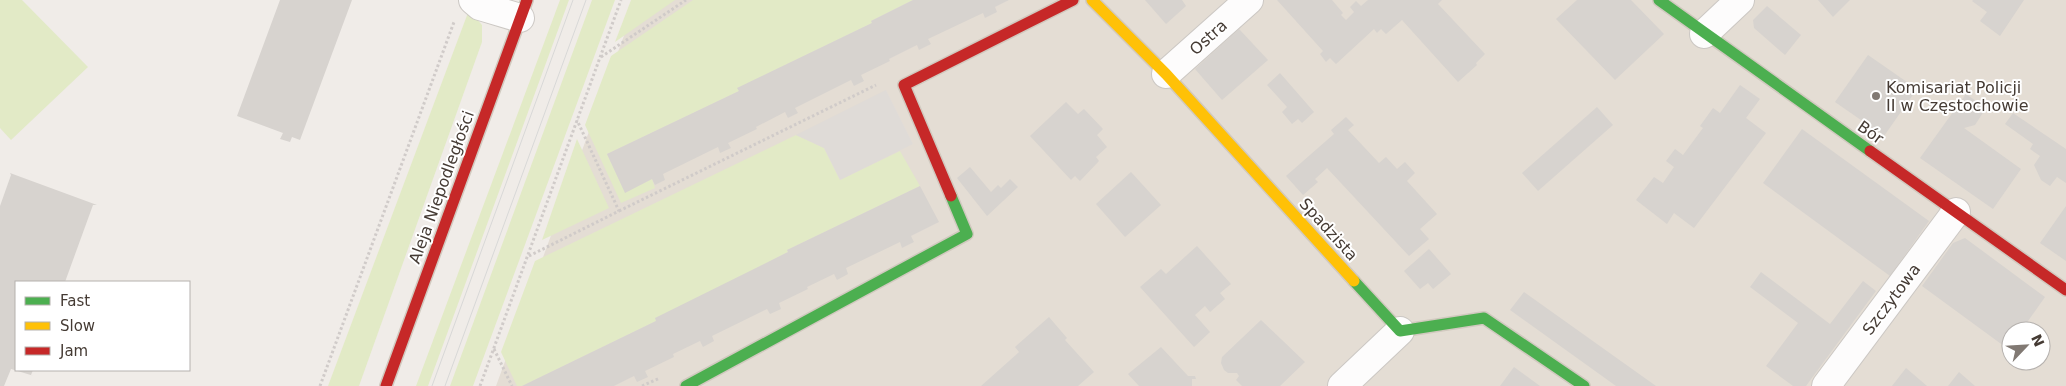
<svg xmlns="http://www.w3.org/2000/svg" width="2066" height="386" font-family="'DejaVu Sans',sans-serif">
<rect width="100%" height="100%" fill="#f0ece8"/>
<path fill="#e4ddd4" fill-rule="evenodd" d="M637,0h1429v386h-1570zM2011,331h30v30h-30z"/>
<g fill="#e2eac6">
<path d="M0,0h22l66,67 -77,73 -11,-12z"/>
<path d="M560,0h9l-141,386h-12z"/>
<path d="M592,0h23l-142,386h-23z"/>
<path d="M631,0h44l-60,42z"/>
<path d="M693,0h220l-42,21 1,2 -134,65 1,3 -132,63 18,38 27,-13 3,9 -34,15 -36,-78 26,-69z"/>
<path d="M469,10l13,15v17l-123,344h-31z"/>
<path d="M796,135l28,13 16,32 60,-29 20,35 -133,64 1,2 -132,69 -134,65h-5l-16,-34 34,-91z"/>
<path d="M577,139l32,69 -67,32z"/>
</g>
<path fill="#dfdbd7" d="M886,90l27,54 -73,36 -16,-32 -28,-13z"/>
<g fill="#d7d3cf">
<path d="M280,0h72l-52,140 -8,-3 -2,5 -10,-3 3,-6 -46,-17z"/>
<path d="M913,0h96l-14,7 2,5 -12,6 -2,-5 -55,26 3,5 -12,6 -2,-5 -28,14 1,2 -29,14 3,6 -10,5 -3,-6 -56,28 3,5 -10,5 -3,-6 -29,15 1,2 -29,14 3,5 -11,5 -2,-6 -55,27 2,6 -10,5 -3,-6 -27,14 -18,-39 132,-63 -2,-3 135,-65 -1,-2z"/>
<path d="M1145,0h37l4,6 -20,18z"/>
<path d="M1277,0h55l11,13 -2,2 5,5 8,-8 -4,-5 6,-6 5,5 7,-6h74l-4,4 47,50 -9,9 1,2 -19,17 -56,-62 -16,14 -5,-5 -4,4 -3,-4 -38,35 -6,-6 -4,4 -6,-8 3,-3z"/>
<path d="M1577,0h54l33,34 -49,46 -59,-61z"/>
<path d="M1818,0h32l-17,17z"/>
<path d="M1973,0h51l-24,36 -20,-15 7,-9 -15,-11z"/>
<path d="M1767,6l34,29 -16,20 -31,-27 -1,-8z"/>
<path d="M1239,29l29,31 -46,40 -27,-31z"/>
<path d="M1868,55l49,34 -33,47 -49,-34z"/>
<path d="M1280,73l34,39 -12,11 -4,-4 -6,5 -10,-12 5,-5 -20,-22z"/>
<path d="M1740,85l20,14 -14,19 20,15 -72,95 -20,-15 -7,11 -31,-24 18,-23 9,6 11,-16 -8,-6 9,-12 8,6 20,-27 -3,-2 13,-18 7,5z"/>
<path d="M1966,94l20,14 -11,17 -11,3 57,41 -28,40 -73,-51z"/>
<path d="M1066,102l12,12 6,-5 19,20 -6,6 10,12 -11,10 3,4 -19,20 -5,-5 -4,4 -41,-44z"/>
<path d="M1597,107l16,18 -75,66 -16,-18z"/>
<path d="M2013,113l53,36v34l-9,-6 -7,9 -9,-6 -7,-15 6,-9 -10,-7 3,-5 -28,-20z"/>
<path d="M1346,117l8,8 -6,5 31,33 7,-6 11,12 8,-7 10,11 -8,8 30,33 -17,15 9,10 -20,17 -82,-88 -12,11 3,3 -15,13 -17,-19 48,-42 -3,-4z"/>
<path d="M1802,129l127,92 -39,55 -127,-93z"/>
<path d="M970,167l21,25 7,-7 3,3 9,-9 8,8 -31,29 -30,-38z"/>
<path d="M1131,172l30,33 -36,32 -29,-33z"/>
<path d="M10,173l87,32h-4l-28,77h-49v88h17l-2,5 3,1 -23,-7 -7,17h-4v-180l11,-31z"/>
<path d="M920,186l19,36 -28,14 3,6 -12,6 -2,-6 -54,26 2,6 -11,6 -3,-6 -27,13 1,2 -29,14 2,6 -11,5 -3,-5 -55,27 2,5 -11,6 -3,-6 -27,13 1,3 -29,14 3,6 -11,5 -3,-6 -20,10h-92l134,-65 -1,-3 133,-66 -1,-2z"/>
<path d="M2066,206v55l-26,-18z"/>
<path d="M1965,238l80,59 -24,34h-10v14l-3,4 -86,-63 31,-43z"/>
<path d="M1197,246l34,38 -11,9 5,6 -15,13 -5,-6 -10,9 15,17 -16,15 -54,-60 21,-18 5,5z"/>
<path d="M1429,249l22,25 -18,15 -5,-6 -8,6 -16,-18z"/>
<path d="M1761,272l69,52 33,-43 13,10 -70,95h-13l-27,-20 32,-43 -48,-36z"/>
<path d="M1524,292l132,94h-40l-106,-76z"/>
<path d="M1049,317l18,21 -2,2 29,32 -16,14h-97l38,-34 -4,-5z"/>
<path d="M1261,320l44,42 -25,24h-38l-6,-6 3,-4 -2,-3h-9l-4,-3 -3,-7 1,-6z"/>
<path d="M1161,347l27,29h7l1,3h-4v7h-53l-11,-12z"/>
<path d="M1514,367l26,19h-40z"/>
<path d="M1906,368l21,18h-35z"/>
<path d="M1959,372l16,14h-27z"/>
</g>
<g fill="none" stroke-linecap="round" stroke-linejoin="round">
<defs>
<g id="street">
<path d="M473,0l7,6 40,12"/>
<path d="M1704,34l36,-34"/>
<path d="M1166,74l83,-74"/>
<path d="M1342,386l58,-55"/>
<path d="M1826,386l130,-174"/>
</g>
<g id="fast">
<path d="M1659,0l211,151"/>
<path d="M1354,281l46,50 84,-13 100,68"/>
<path d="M686,386l281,-152 -16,-38"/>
</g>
<path id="slow" d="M1092,0l74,74 188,207"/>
<g id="jam">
<path d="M1870,151l196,139"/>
<path d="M951,196l-47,-111 169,-85"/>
<path d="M386,386l141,-386"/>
</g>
</defs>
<use href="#street" stroke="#ccc8c4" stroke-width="30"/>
<use href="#fast" stroke="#d1c9bf" stroke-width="14"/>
<use href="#slow" stroke="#d1c9bf" stroke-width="14"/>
<use href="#jam" stroke="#d1c9bf" stroke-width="14"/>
<g stroke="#d0cbc9" stroke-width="3" stroke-dasharray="2.5 2.5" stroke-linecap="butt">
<path d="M601,57l85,-57"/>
<path d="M619,211l257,-126"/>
<path d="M529,256l90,-45 -42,-91"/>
<path d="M494,349l18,37"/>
<path d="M320,386l134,-364"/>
<path d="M480,386l141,-386"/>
<path d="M642,386l18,-8"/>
</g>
<use href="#street" stroke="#fdfcfc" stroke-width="28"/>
<use href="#fast" stroke="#4caf50" stroke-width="11"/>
<use href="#slow" stroke="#ffc107" stroke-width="11"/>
<use href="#jam" stroke="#c62828" stroke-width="11"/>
<g stroke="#d8d8d7" stroke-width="1">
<path d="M432,386l141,-386"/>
<path d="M445,386l141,-386"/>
</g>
</g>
<circle fill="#817973" stroke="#fff" stroke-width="2" cx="1876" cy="96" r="5"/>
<g text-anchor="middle" stroke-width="4" stroke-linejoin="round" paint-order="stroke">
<g font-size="16" fill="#453b34" stroke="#fff">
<text transform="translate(1208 37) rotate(-42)" y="6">Ostra</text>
<text transform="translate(1871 132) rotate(35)" y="6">Bór</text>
<text transform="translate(441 187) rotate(-70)" y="6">Aleja Niepodległości</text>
<text transform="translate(1329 229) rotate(48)" y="6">Spadzista</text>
<text transform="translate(1891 299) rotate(-53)" y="6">Szczytowa</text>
</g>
<g font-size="16" fill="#453b34" stroke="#fff" text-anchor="start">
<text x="1886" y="93">Komisariat Policji<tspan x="1886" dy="18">II w Częstochowie</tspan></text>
</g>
</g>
<rect x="15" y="281" width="175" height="90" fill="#ffffff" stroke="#b5b1ae"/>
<rect x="25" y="297" width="25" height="8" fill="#4caf50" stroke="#b5b1ae"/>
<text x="60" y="306" font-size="15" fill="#453b34">Fast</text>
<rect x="25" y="322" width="25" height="8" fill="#ffc107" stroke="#b5b1ae"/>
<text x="60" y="331" font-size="15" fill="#453b34">Slow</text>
<rect x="25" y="347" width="25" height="8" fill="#c62828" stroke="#b5b1ae"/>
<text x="60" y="356" font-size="15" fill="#453b34">Jam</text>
<g transform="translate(2026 346) rotate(65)"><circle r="24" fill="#ffffff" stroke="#b5b1ae"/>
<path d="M0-4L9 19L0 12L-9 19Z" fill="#817973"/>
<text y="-8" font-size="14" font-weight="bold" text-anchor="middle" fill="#453b34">N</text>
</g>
</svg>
